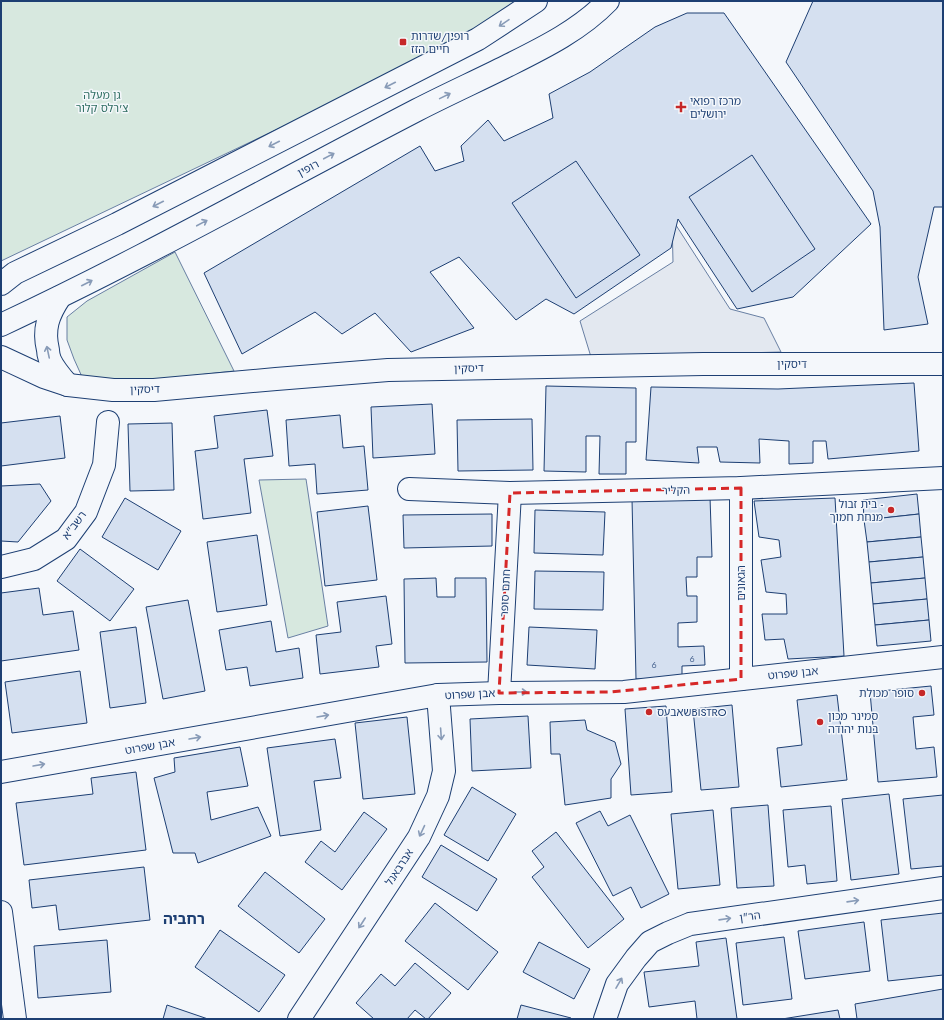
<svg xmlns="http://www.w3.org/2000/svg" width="944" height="1020" font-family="Jost,'Noto Sans Hebrew',sans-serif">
<rect width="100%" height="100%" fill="#f4f7fb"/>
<g fill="#d7e8df" stroke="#687fa3">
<path d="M1,1h521l-42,26 -173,88 -306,146z"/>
<path d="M175,252l59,119 -100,11 -51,-3 -9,-20 -7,-19v-23l20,-16z"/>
<path d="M306,479l22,147 -40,12 -29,-158z"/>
</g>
<path fill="#e3e8f0" stroke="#687fa3" d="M672,219l58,90 34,9 17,34 -190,5 -11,-36 93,-59z"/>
<g fill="#d5e0f0" stroke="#1d3f73">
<path d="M813,1h130v206h-9l-16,70 10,47 -44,6 -4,-103 -7,-36 -87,-129z"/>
<path d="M687,13h37l147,211 -78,73 -56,12 -59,-90 -7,29 -97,66 -28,-15 -30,21 -57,-63 -29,15 44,56 -63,24 -36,-39 -33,21 -27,-22 -73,42 -38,-81 216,-127 15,25 29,-10 -3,-15 27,-26 16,21 49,-23 -4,-24 41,-22 65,-45z"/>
<path d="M752,155l63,94 -63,43 -63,-95z"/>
<path d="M576,161l64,94 -64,43 -64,-95z"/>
<path d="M914,383l5,68 -91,8 -2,-18h-13v22l-24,1v-23l-30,-2 1,24 -40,-1 -3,-15h-20l2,16 -53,-3 5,-73 127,2z"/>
<path d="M546,386l90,2v54h-10v32h-27l1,-38h-14v36l-42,-1z"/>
<path d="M432,404l3,50 -62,4 -2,-51z"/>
<path d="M267,410l6,46 -29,3 7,54 -48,6 -8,-68 23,-3 -4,-32z"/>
<path d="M340,415l3,33 21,-2 4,44 -51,4 -2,-30 -26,2 -3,-46z"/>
<path d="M60,416l5,42 -64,8v-43z"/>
<path d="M532,419l1,51 -75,1 -1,-51z"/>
<path d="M172,423l2,67 -44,1 -2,-67z"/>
<path d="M40,484l11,17 -33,41 -17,-1v-55z"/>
<path d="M917,494l2,20 -55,6 -1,-20z"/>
<path d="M710,497l2,60h-15v20h-11l1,19h10v26l-19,1v24l26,-1 1,19 -23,1v12l-46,1 -4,-180z"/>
<path d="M125,498l56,33 -23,39 -56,-33z"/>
<path d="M835,498l9,158 -56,3 -4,-20 -19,1 -3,-26h25l-1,-20 -20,-2 -5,-32 20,-3 -2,-17 -20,-3 -5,-36z"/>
<path d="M368,506l9,74 -52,6 -8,-74z"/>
<path d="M535,510l70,2 -2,43 -69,-2z"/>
<path d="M492,514v32l-88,2 -1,-33z"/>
<path d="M919,514l2,23 -54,5 -3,-22z"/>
<path d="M257,535l10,70 -50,7 -10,-70z"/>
<path d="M921,537l2,20 -54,5 -2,-20z"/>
<path d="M80,549l54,40 -24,32 -53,-40z"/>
<path d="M923,557l2,21 -54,5 -2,-21z"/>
<path d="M535,571l69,1 -1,38 -69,-1z"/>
<path d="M436,578l1,19h18v-19h31l1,84 -82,1 -1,-84z"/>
<path d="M925,578l2,21 -54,5 -2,-21z"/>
<path d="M39,588l4,27 30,-4 6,39 -78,11v-68z"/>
<path d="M386,596l6,48 -16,2 3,21 -59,7 -4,-39 25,-3 -4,-30z"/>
<path d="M927,599l2,21 -54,5 -2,-21z"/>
<path d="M188,600l17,91 -42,8 -17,-92z"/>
<path d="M929,620l2,21 -54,5 -2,-21z"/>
<path d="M271,621l5,31 23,-4 4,30 -53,8 -3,-19 -21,3 -7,-40z"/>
<path d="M136,627l10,76 -36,5 -10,-76z"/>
<path d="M529,627l68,3 -2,39 -68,-4z"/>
<path d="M80,671l7,52 -75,10 -7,-51z"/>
<path d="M931,686l3,29 -21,2 3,32 18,-2 3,30 -59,5 -8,-90z"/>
<path d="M837,695l10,85 -66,7 -4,-39 25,-3 -5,-45z"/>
<path d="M732,705l7,82 -38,3 -8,-81z"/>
<path d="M666,706l6,86 -41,3 -6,-86z"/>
<path d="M528,716l3,52 -59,3 -2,-52z"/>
<path d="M407,717l8,77 -52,5 -8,-76z"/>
<path d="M585,720l2,10 28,12 6,22 -10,15v19l-46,7 -5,-51h-9l-1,-32z"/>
<path d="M335,739l6,39 -27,3 7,49 -41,6 -13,-88z"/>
<path d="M240,747l8,39 -41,6 4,28 47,-13 13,29 -73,27 -3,-10h-22l-19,-75 21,-6 -1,-14z"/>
<path d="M136,772l10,78 -122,15 -8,-62 77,-9 -2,-16z"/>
<path d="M472,787l44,27 -28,47 -44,-26z"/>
<path d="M889,794l10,80 -48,6 -9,-81z"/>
<path d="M943,795v71l-32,3 -8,-70z"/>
<path d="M768,805l6,81 -37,2 -6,-80z"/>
<path d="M831,806l6,75 -30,3 -2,-19 -17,2 -5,-57z"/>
<path d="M713,810l7,75 -42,4 -7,-75z"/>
<path d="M600,811l8,15 22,-11 39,79 -28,14 -10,-21 -18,9 -37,-73z"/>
<path d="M364,812l23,17 -45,61 -37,-28 16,-21 14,11z"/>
<path d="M556,832l68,87 -36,29 -56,-71 12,-10 -12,-16z"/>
<path d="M441,845l56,34 -20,32 -55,-34z"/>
<path d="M144,867l6,53 -91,10 -3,-25 -24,3 -3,-28z"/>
<path d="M265,872l60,47 -26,34 -61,-47z"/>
<path d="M435,903l63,49 -30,38 -63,-49z"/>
<path d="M943,913v62l-55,6 -7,-61z"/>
<path d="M864,922l6,49 -65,8 -7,-48z"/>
<path d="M220,930l65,45 -26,37 -64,-45z"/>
<path d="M784,937l8,62 -49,6 -7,-62z"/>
<path d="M726,938l11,81h-40l-2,-18 -46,6 -5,-35 55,-6 -3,-24z"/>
<path d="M107,940l4,52 -73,6 -4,-52z"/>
<path d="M539,942l51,27 -16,30 -51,-27z"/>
<path d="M415,963l36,30 -23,26h-2l-11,-9 -8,9h-33l-18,-16 25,-29 14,12z"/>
<path d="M943,989v30h-86l-2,-15z"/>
<path d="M167,1005l41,14h-45z"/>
<path d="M521,1005l50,13v1h-54z"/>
<path d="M838,1010l2,9h-58z"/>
</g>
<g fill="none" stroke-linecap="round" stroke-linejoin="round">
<defs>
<g id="minor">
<path d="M1,357l43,20 24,8 45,5h41l122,-11 112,-9 315,-6h240"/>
<path d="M741,488v191"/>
<path d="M409,489l101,4 231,-5 202,-10"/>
<path d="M1,567l33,-8 32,-20 20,-27 18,-47 4,-43"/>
<path d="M499,693l11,-200"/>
<path d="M1,772l437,-77 61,-2 125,-1 319,-35"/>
<path d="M299,1019l120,-182 19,-41 6,-25 -6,-76"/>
<path d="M605,1019l12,-35 19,-26 14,-16 18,-9 22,-9 253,-36"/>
</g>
<g id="tertiary">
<path d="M1,284l14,-11 102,-49 361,-185 58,-38"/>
<path d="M60,297c-12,18 -17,32 -12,53 0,3 1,7 2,10 4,9 11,17 18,25"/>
<path d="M1,325c141,-66 277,-143 416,-215 29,-15 60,-29 90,-44 36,-18 73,-36 101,-65"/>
<path d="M1,912l14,107"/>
</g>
</defs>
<use href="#minor" stroke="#1d3f73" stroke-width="24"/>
<use href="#tertiary" stroke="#1d3f73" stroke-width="24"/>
<use href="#minor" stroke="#f4f7fb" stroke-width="22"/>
<use href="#tertiary" stroke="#f4f7fb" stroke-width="22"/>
</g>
<defs><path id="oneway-shaft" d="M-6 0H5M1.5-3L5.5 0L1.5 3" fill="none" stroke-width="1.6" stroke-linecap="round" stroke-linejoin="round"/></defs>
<g stroke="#889bb7">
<use href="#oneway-shaft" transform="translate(504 23) rotate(146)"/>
<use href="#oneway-shaft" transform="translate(390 85) rotate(153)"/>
<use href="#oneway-shaft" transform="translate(445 96) rotate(-26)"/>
<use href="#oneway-shaft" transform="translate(274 144) rotate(153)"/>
<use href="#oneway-shaft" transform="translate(329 156) rotate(-28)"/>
<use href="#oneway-shaft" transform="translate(158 204) rotate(153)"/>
<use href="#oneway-shaft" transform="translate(202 223) rotate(-28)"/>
<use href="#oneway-shaft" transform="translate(87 283) rotate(-27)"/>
<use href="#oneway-shaft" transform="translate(48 352) rotate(-102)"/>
<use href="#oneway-shaft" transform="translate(521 692)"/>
<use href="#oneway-shaft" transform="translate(323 716) rotate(-10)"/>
<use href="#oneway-shaft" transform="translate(441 734) rotate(86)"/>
<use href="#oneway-shaft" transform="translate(195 738) rotate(-10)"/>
<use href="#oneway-shaft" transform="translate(39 765) rotate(-10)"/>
<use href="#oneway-shaft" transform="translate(422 831) rotate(115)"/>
<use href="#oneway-shaft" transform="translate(853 901) rotate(-8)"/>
<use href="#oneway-shaft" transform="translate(725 919) rotate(-8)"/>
<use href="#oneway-shaft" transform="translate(362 923) rotate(123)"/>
<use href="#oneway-shaft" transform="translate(619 983) rotate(-60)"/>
</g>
<path fill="none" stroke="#d62828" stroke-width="3" stroke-dasharray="8 5" stroke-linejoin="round" d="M741,488v191l-130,13 -112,1 11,-200z"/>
<g fill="#c62828" stroke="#f4f7fb" stroke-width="1.5">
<rect x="399" y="38" width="8" height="8" rx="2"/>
<path d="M679 101h4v4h4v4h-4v4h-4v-4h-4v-4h4z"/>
<circle cx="891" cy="510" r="4"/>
<circle cx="922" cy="693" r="4"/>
<circle cx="649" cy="712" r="4"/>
<circle cx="820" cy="722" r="4"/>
</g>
<g text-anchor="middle" stroke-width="3" stroke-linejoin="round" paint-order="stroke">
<g font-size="9" fill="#4b6792">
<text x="692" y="662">6</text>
<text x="654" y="668">6</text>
</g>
<g font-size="11" fill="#1d3f73" stroke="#f4f7fb" text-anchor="start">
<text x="411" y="40">רופין/שדרות<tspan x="411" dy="13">חיים הזז</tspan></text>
<text x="690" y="105">מרכז רפואי<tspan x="690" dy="13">ירושלים</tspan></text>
<text x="883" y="508" text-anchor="end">בית זבול -<tspan x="883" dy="13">מנחת חמוך</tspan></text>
<text x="914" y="697" text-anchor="end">סופר מכולת</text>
<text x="657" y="716">שאבעסBISTRO</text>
<text x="828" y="720">סמינר מכון<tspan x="828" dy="13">בנות יהודה</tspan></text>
</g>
<g font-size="11" fill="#2c6c60" stroke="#f4f7fb">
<text x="102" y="99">גן מעלה<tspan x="102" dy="13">צ'רלס קלור</tspan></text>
</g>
<g font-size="11" fill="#1d3f73" stroke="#f4f7fb">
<text transform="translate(308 168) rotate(-28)" y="4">רופין</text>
<text x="792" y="368">דיסקין</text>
<text transform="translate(469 368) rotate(-1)" y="4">דיסקין</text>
<text transform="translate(145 389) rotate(-1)" y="4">דיסקין</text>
<text transform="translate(676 490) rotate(-1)" y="4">הקליר</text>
<text transform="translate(74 525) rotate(-53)" y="4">רשב"א</text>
<text transform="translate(741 583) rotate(-90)" y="4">הגאונים</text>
<text transform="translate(505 593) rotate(-87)" y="4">חתם סופר</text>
<text transform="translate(793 673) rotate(-6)" y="4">אבן שפרוט</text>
<text transform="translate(470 694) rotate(-3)" y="4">אבן שפרוט</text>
<text transform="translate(150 746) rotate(-10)" y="4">אבן שפרוט</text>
<text transform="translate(399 867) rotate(-57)" y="4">אברבאנל</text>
<text transform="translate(750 916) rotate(-8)" y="4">הר"ן</text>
</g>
<g font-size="15" font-weight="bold" fill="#1d3f73" stroke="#f4f7fb">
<text x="184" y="924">רחביה</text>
</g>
</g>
<rect width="944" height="1020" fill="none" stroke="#1d3f73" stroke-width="4"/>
</svg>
